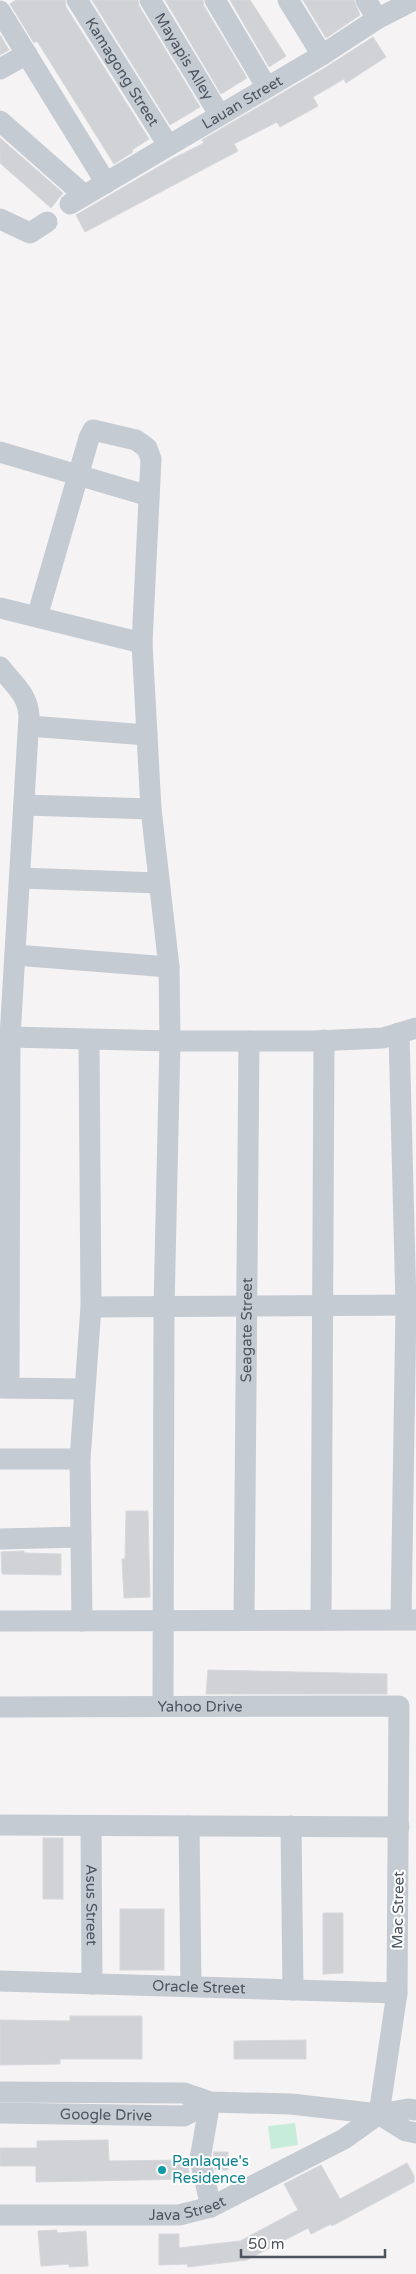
<svg xmlns="http://www.w3.org/2000/svg" width="416" height="2274" font-family="'Varela Round',sans-serif">
<rect width="100%" height="100%" fill="#f5f3f3"/>
<path fill="#c7edda" d="M295,2123l3,22 -27,4 -3,-23z"/>
<g fill="#d0d2d6" stroke="#d7d8dd">
<path d="M16,0h49l1,7 83,132 -17,11 1,2 -19,12 -77,-123 -3,2 -24,-39z"/>
<path d="M92,0h46l1,6 61,101 -30,18z"/>
<path d="M165,0h38l1,6 43,72 -26,16z"/>
<path d="M230,0h20l36,56 -17,11z"/>
<path d="M303,0h51l6,15 -34,23z"/>
<path d="M0,35l9,15 -9,5z"/>
<path d="M373,37l13,20 -40,26 -2,-4 -31,18 5,9 -38,21 -3,-5 -43,22 4,7 -153,81 -9,-17 94,-55 34,-17 -2,-3 126,-74z"/>
<path d="M0,138l63,55 -12,15 -51,-45z"/>
<path d="M126,1511h22l2,86 -26,1 -2,-39h3z"/>
<path d="M24,1551v2l37,1v21l-59,-1 -1,-22z"/>
<path d="M208,1670l179,4v20h-181z"/>
<rect x="43" y="1838" width="20" height="61"/>
<rect x="120" y="1909" width="44" height="61"/>
<path d="M323,1913h20v60l-20,1z"/>
<path d="M70,2016h72v43h-82v5l-60,1v-45l70,1z"/>
<path d="M306,2040v19h-72v-18z"/>
<path d="M108,2140l1,21 79,-1 1,19 -153,3v-16h-36v-18h37v-7z"/>
<path d="M214,2152h14v18h-13l-2,-11z"/>
<path d="M407,2163l7,13v6l-82,44 -1,-2 -20,10 -3,-6 -61,32 -59,7 -1,-3 -28,1v-31h20v14l61,-7 58,-31 -14,-26 37,-19 19,34z"/>
<path d="M57,2230v3l29,-2 2,35 -19,1v-3l-28,2 -3,-35z"/>
</g>
<g fill="none" stroke-linecap="round" stroke-linejoin="round">
<g stroke="#c5cbd3" stroke-width="21">
<path id="s1" d="M77,0l91,145"/>
<path id="s2" d="M150,0l69,114"/>
<path d="M215,0l51,86"/>
<path d="M288,0l34,55"/>
<path d="M366,0l11,19"/>
<path d="M0,11l106,172"/>
<path d="M0,69l27,-15"/>
<path d="M0,121l84,74"/>
<path id="s3" d="M70,204l252,-149 55,-36 37,-19"/>
<path d="M0,219l30,14 17,-11"/>
<path d="M0,452l149,44"/>
<path d="M0,608l142,35"/>
<path d="M37,617l52,-179 4,-8 43,10 11,8 4,11 -9,184 9,166 18,158 1,74 -6,267 -1,398"/>
<path d="M0,667c13,17 28,27 29,49l-19,321 -1,351"/>
<path d="M29,726l118,9"/>
<path d="M24,805l127,4"/>
<path d="M20,878l139,5"/>
<path d="M15,955l154,12"/>
<path d="M399,1033l7,272 -5,314"/>
<path d="M10,1037l160,4h145l68,-3 33,-10"/>
<path d="M91,1307l325,-2"/>
<path d="M0,1388l84,1"/>
<path d="M0,1459h80"/>
<path d="M0,1539l81,-2"/>
<path id="s4" d="M244,1620l5,-579"/>
<path d="M321,1620l3,-580"/>
<path d="M0,1621l416,-1"/>
<path d="M82,1621l-2,-162 11,-152 -2,-267"/>
<path id="s5" d="M0,1707l399,-1 -2,287 -18,121"/>
<path d="M0,1825l399,2"/>
<path id="s6" d="M91,1826l1,158"/>
<path d="M189,1826l2,160"/>
<path d="M291,1826l2,164"/>
<path id="s7" d="M0,1981l397,12"/>
<path d="M0,2092l184,1 26,9 81,2 88,10 29,-5 8,1"/>
<path d="M210,2102l-10,57 11,48"/>
<path id="s8" d="M0,2113l184,3 26,-14"/>
<path d="M379,2114l27,17 10,2"/>
<path id="s9" d="M0,2215h179l32,-8 133,-68 35,-25"/>
</g>
</g>
<circle fill="#0f9aa8" stroke="#fff" stroke-width="2" cx="162" cy="2170" r="5"/>
<g text-anchor="middle" stroke-width="4" stroke-linejoin="round" paint-order="stroke">
<g font-size="15" fill="#4c545f" stroke="#fff">
<text dy="5" stroke="none"><textPath href="#s2" startOffset="66">Mayapis Alley</textPath></text>
<text dy="5" stroke="none"><textPath href="#s1" startOffset="85">Kamagong Street</textPath></text>
<text dy="5" stroke="none"><textPath href="#s3" startOffset="200">Lauan Street</textPath></text>
<text dy="5" stroke="none"><textPath href="#s4" startOffset="290">Seagate Street</textPath></text>
<text dy="5" stroke="none"><textPath href="#s5" startOffset="200">Yahoo Drive</textPath></text>
<text dy="5" stroke="none"><textPath href="#s6" startOffset="79">Asus Street</textPath></text>
<text transform="translate(398 1910) rotate(-89)" y="5">Mac Street</text>
<text dy="5" stroke="none"><textPath href="#s7" startOffset="199">Oracle Street</textPath></text>
<text dy="5" stroke="none"><textPath href="#s8" startOffset="106">Google Drive</textPath></text>
<text dy="5" stroke="none"><textPath href="#s9" startOffset="188">Java Street</textPath></text>
</g>
<g font-size="15" fill="#0d838f" stroke="#fff" text-anchor="start">
<text x="172" y="2166">Panlaque's<tspan x="172" dy="17">Residence</tspan></text>
</g>
</g>
<path d="M241 2249v8h144v-8" fill="none" stroke="#4c545f" stroke-width="2.5"/>
<text x="248" y="2249" font-size="15" fill="#4c545f" stroke="#ffffff" stroke-width="4" paint-order="stroke">50 m</text>
</svg>
